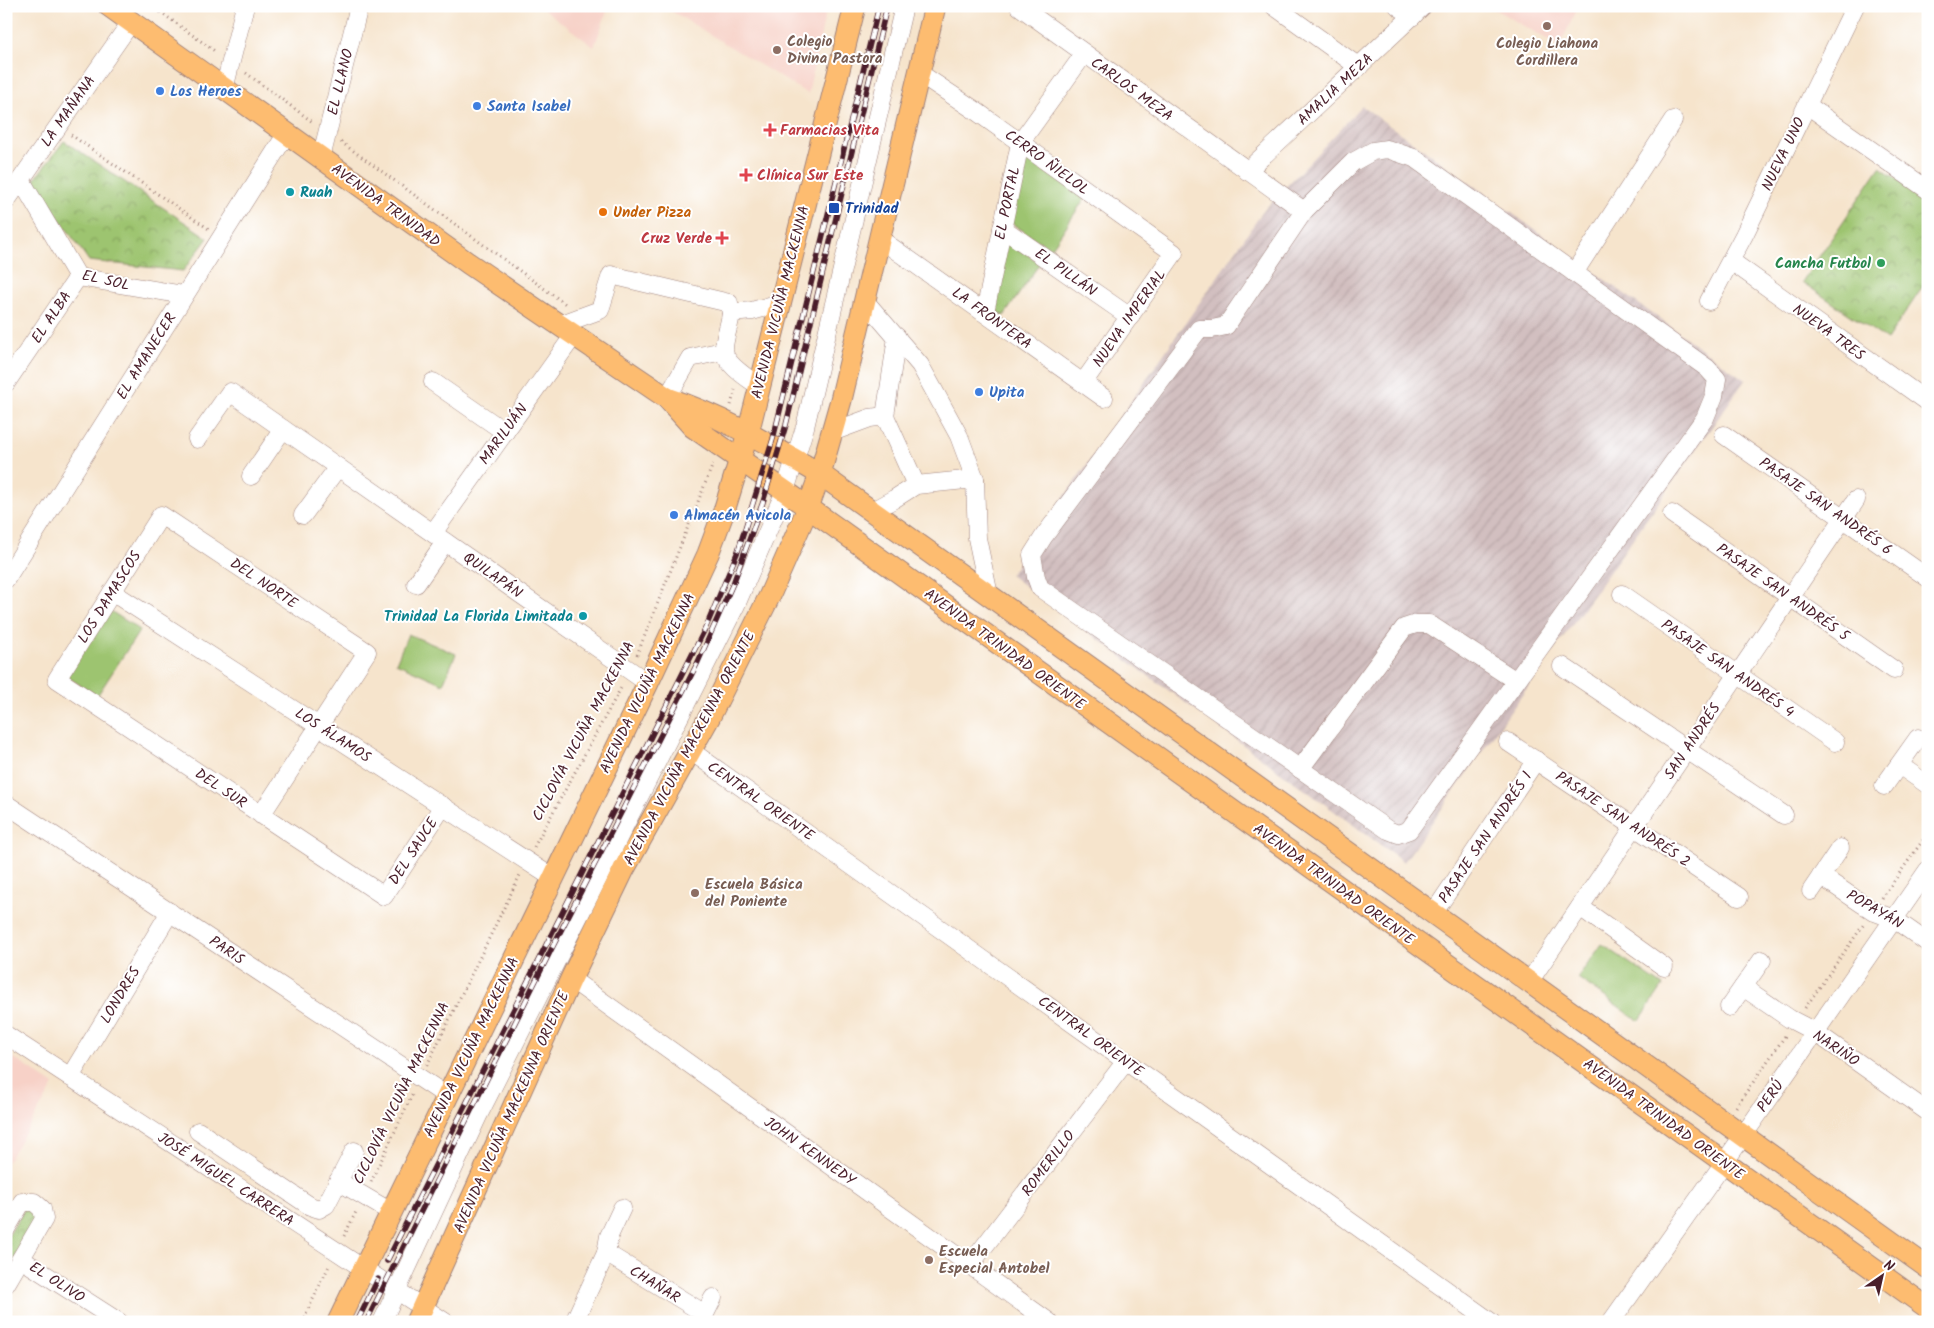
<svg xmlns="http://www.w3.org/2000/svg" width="1934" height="1328" font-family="Kalam,sans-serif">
<defs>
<pattern id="industrial-furrows" width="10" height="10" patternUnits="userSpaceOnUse" patternTransform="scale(1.25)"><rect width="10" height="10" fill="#d2bfc0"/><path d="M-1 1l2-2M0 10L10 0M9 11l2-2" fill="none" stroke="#b6a4a5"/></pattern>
<pattern id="park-crowns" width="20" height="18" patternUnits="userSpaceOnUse" patternTransform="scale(1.25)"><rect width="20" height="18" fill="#9dc46f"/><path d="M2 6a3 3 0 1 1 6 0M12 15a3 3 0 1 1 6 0" fill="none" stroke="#829f5b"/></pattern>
</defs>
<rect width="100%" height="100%" fill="#fff"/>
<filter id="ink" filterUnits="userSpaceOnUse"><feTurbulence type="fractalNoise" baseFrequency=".02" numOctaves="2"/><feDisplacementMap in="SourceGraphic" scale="10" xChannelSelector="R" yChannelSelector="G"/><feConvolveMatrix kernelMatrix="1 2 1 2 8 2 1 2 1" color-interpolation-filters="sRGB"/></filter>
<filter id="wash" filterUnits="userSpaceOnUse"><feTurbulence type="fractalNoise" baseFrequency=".0096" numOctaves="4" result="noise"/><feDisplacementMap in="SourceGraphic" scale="20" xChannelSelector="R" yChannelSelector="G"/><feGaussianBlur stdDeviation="1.12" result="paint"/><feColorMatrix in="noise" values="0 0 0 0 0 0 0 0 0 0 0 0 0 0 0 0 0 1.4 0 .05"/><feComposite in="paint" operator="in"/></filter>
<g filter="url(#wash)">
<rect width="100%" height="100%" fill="#f6e4cc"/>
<g fill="#f7d1c7">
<path d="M540,6h69l-15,41z"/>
<path d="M663,6h164l-19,88z"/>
<path d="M1489,6h90l-20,40z"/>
<path d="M6,1053l48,32 -48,79z"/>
</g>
<path fill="url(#industrial-furrows)" d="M1362,106l383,274 -341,482 -394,-287 254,-365z"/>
<g fill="#9dc46f" stroke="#74724d">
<path d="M1020,155l65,43 -34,51 -46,-30z"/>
<path d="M1000,236l40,27 -36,53 -19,-13z"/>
<path d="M109,610l31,20 -43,66 -31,-20z"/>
<path d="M408,634l48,20 -13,30 -47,-21z"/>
<path d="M1602,944l61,42 -24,35 -61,-43z"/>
</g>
<g fill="url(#park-crowns)" stroke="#74724d">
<path d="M64,141l144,97 -25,33 -94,-10 -56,-80z"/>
<path d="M1880,167l48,33v79l-41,61 -85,-58z"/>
<path d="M25,1208l16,8 -35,57v-33z"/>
</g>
</g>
<g filter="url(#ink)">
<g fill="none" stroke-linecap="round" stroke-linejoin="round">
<defs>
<g id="minor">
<path d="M1019,6l285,205"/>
<path d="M1274,6l85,61"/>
<path d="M1398,6l15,10"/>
<path d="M919,73l57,38 198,142 -91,130"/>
<path d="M224,89l21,-83"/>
<path d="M1807,105l121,85"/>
<path d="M1387,149l27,9 293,210 10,11 -3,17 -9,22 -296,412 -11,4 -10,-4 -348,-242 -4,-11 -4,-22 12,-19 155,-207h13l14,-3 78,-115 49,-49 20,-11z"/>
<path d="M321,158l38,-152"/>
<path d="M1247,171l176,-165"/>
<path d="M21,180l57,97 106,18"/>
<path d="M6,201l125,-179"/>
<path d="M1002,228l128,89"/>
<path d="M880,239l224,159"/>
<path d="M1731,261l197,141"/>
<path d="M1574,273l99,-153"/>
<path d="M865,301l55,64 39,71 16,43 2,59 12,57"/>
<path d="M1709,301l35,-66 111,-229"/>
<path d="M985,312l35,-169 64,-89"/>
<path d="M559,325l41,-15 11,-35 118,28 2,10"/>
<path d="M433,382l72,50"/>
<path d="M6,383l72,-106"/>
<path d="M759,386c-10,-7 -36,-23 -35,-37 0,-11 6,-24 7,-36l21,-2 28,-8"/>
<path d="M667,398l23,-40 33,-7"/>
<path d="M885,416l31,69"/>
<path d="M832,432l38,-14 15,-2 12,-79"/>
<path d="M1724,435l204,143"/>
<path d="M197,439l33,-47 418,291"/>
<path d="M251,476l32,-47"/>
<path d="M872,511l22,-12 22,-14 59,-6"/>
<path d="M1672,514l222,156"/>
<path d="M303,515l35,-48"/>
<path d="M433,533l141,-198"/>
<path d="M6,579l281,-446"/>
<path d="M416,584l29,-42"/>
<path d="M112,592l441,286"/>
<path d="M1622,594l213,148"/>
<path d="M1562,666l222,149"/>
<path d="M1508,742l231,155"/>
<path d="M691,751l800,571"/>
<path d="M1899,765l29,20"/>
<path d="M1300,769l104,-141 12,-4h13l87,57"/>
<path d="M1884,786l34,-48"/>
<path d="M6,804l441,292"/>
<path d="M261,815l106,-163 -206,-137 -104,164 327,217 59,-90"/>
<path d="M1821,876l43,29 11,7 19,7 34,24"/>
<path d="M1811,891l29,-43"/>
<path d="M1580,907l84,60"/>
<path d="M1433,914l103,-154"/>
<path d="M571,979l478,343"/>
<path d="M1529,982l327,-482"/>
<path d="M1743,987l47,32 25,13 113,80"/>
<path d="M1729,1007l33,-47"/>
<path d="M6,1035l439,287"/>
<path d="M70,1077l100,-165"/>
<path d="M198,1131l112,75 9,3 7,-4 28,-54"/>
<path d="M338,1181l53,31"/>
<path d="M6,1229l16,-27h12l8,7 2,10 -38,65"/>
<path d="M606,1253l99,61"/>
<path d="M21,1259l98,63"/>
<path d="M970,1265l156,-204"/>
<path d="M382,1322l96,-206 258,-511 49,-114 20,-64 99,-421"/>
<path d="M574,1322l32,-69 3,-17 13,-28"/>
<path d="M701,1322l12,-24"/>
<path d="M1611,1322l132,-186 185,-266"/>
</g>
<g id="major">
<path d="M109,6l359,257 199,135 26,29 92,64 1143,817"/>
<path d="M667,398c55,18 103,47 153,76l1108,794"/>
<path d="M338,1322l310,-639 60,-129 16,-43 24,-78 107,-427"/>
<path d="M416,1322l155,-343 53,-110 86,-153 59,-119 39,-89 12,-34 21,-74 94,-394"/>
</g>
</defs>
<use href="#minor" stroke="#a0827c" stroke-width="19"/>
<use href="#major" stroke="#a0827c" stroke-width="23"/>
<g stroke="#a0827c" stroke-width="3" stroke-dasharray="1 4" stroke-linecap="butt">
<path d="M152,6l64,46"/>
<path d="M246,73l68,50"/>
<path d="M71,135l138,94"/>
<path d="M341,142l226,163"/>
<path d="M731,405l4,-15"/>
<path d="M637,655l76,-191"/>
<path d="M534,847l88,-161"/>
<path d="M1882,898l46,-65"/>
<path d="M1805,1008l59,-84"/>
<path d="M427,1065l93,-190"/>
<path d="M1736,1107l49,-71"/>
<path d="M371,1182l42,-89"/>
<path d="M344,1236l13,-26"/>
<path d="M302,1322l27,-56"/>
</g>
<use href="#minor" stroke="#fff" stroke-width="18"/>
<use href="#major" stroke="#fdbc70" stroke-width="21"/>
<defs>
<g id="rail">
<path d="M387,1261l319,-634 32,-76 35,-112 106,-433"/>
<path d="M357,1322l21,-43"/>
<path d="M366,1322l186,-374 146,-286 36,-81 29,-79 23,-77 101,-419"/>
</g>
</defs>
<use href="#rail" stroke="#4a1f2b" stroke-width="5.5"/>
<use href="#rail" stroke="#fff" stroke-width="4" stroke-dasharray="11" stroke-linecap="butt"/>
</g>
</g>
<g fill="#8d6e63" stroke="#fff" stroke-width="2">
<circle cx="1547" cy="26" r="5"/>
<circle cx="777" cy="50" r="5"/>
<circle cx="695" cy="893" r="5"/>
<circle cx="929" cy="1260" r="5"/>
</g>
<g fill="#3f7fe0" stroke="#fff" stroke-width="2">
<circle cx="160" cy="91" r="5"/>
<circle cx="477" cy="106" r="5"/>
<circle cx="979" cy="392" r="5"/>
<circle cx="674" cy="515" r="5"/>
</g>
<g fill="#e0444e" stroke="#fff" stroke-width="2">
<path d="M767.5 122.5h5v5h5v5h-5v5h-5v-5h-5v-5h5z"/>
<path d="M743.5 167.5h5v5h5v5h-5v5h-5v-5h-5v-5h5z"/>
<path d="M719.5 230.5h5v5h5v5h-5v5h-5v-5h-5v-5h5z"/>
</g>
<g fill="#0f9aa8" stroke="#fff" stroke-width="2">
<circle cx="290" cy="192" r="5"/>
<circle cx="583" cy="616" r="5"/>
</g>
<rect fill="#1a4fb4" stroke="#fff" stroke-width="2" x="828" y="202" width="12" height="12" rx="2.5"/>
<circle fill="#e8710a" stroke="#fff" stroke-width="2" cx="603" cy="212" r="5"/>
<circle fill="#2e9e5b" stroke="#fff" stroke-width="2" cx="1881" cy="263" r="5"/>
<g text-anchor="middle" stroke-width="4" stroke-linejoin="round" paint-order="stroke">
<g font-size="15" font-weight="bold" fill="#785e54" stroke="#fff" text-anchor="start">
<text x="787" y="46">Colegio<tspan x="787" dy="17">Divina Pastora</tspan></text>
<text x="1547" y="48" text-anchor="middle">Colegio Liahona<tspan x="1547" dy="17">Cordillera</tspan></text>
<text x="705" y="889">Escuela Básica<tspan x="705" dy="17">del Poniente</tspan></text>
<text x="939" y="1256">Escuela<tspan x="939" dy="17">Especial Antobel</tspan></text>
</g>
<g font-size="15" fill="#4a1f2b" stroke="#fff">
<text transform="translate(340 82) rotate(-76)" y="5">EL LLANO</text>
<text transform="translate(1132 89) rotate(36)" y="5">CARLOS MEZA</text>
<text transform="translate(1335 89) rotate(-43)" y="5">AMALIA MEZA</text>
<text transform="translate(68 111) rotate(-55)" y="5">LA MAÑANA</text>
<text transform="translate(1783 154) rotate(-64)" y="5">NUEVA UNO</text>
<text transform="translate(1047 162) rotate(36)" y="5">CERRO ÑIELOL</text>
<text transform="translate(1007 203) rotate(-78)" y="5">EL PORTAL</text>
<text transform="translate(386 205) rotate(36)" y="5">AVENIDA TRINIDAD</text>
<text transform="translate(1066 272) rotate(35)" y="5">EL PILLÁN</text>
<text transform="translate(106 280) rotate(13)" y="5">EL SOL</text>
<text transform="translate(780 302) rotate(-76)" y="5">AVENIDA VICUÑA MACKENNA</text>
<text transform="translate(51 317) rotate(-56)" y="5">EL ALBA</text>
<text transform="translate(992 318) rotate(36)" y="5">LA FRONTERA</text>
<text transform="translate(1129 318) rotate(-55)" y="5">NUEVA IMPERIAL</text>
<text transform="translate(1829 332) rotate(36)" y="5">NUEVA TRES</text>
<text transform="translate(146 356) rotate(-58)" y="5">EL AMANECER</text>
<text transform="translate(503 434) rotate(-54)" y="5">MARILUÁN</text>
<text transform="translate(1826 506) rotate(35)" y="5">PASAJE SAN ANDRÉS 6</text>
<text transform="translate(493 575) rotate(35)" y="5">QUILAPÁN</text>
<text transform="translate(264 583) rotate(34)" y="5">DEL NORTE</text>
<text transform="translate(1783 592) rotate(35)" y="5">PASAJE SAN ANDRÉS 5</text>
<text transform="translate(109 597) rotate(-58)" y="5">LOS DAMASCOS</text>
<text transform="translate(1005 649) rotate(36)" y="5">AVENIDA TRINIDAD ORIENTE</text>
<text transform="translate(1728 668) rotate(35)" y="5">PASAJE SAN ANDRÉS 4</text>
<text transform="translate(647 683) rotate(-64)" y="5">AVENIDA VICUÑA MACKENNA</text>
<text transform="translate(583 731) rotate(-62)" y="5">CICLOVÍA VICUÑA MACKENNA</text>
<text transform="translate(333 735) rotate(33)" y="5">LOS ÁLAMOS</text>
<text transform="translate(1692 741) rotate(-56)" y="5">SAN ANDRÉS</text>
<text transform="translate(689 748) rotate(-62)" y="5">AVENIDA VICUÑA MACKENNA ORIENTE</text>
<text transform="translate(221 788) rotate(34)" y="5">DEL SUR</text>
<text transform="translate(761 801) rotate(35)" y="5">CENTRAL ORIENTE</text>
<text transform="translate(1623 819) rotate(34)" y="5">PASAJE SAN ANDRÉS 2</text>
<text transform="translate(1485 837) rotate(-56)" y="5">PASAJE SAN ANDRÉS 1</text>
<text transform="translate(413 851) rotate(-57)" y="5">DEL SAUCE</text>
<text transform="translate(1334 884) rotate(36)" y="5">AVENIDA TRINIDAD ORIENTE</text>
<text transform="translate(1875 909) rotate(30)" y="5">POPAYÁN</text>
<text transform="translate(227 950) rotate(34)" y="5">PARIS</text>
<text transform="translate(120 995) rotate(-59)" y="5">LONDRES</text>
<text transform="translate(1091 1036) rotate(36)" y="5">CENTRAL ORIENTE</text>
<text transform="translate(471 1047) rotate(-64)" y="5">AVENIDA VICUÑA MACKENNA</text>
<text transform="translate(1836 1048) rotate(34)" y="5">NARIÑO</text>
<text transform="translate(401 1093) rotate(-64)" y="5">CICLOVÍA VICUÑA MACKENNA</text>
<text transform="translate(1770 1096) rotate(-55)" y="5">PERÚ</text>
<text transform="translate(511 1112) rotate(-66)" y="5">AVENIDA VICUÑA MACKENNA ORIENTE</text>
<text transform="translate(1664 1119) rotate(36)" y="5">AVENIDA TRINIDAD ORIENTE</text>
<text transform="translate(810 1151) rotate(35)" y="5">JOHN KENNEDY</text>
<text transform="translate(1048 1163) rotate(-53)" y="5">ROMERILLO</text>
<text transform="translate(226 1179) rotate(33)" y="5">JOSÉ MIGUEL CARRERA</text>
<text transform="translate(57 1282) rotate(33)" y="5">EL OLIVO</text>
<text transform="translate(655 1284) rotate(32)" y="5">CHAÑAR</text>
</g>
<g font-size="15" font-weight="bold" fill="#366cbe" stroke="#fff" text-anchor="start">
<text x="170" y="96">Los Heroes</text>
<text x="487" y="111">Santa Isabel</text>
<text x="989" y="397">Upita</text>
<text x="684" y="520">Almacén Avicola</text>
</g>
<g font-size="15" font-weight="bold" fill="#be3a42" stroke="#fff" text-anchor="start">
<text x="780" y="135">Farmacias Vita</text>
<text x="757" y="180">Clínica Sur Este</text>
<text x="712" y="243" text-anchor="end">Cruz Verde</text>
</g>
<g font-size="15" font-weight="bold" fill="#0d838f" stroke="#fff" text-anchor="start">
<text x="300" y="197">Ruah</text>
<text x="573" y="621" text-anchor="end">Trinidad La Florida Limitada</text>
</g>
<g font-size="15" font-weight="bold" fill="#164399" stroke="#fff" text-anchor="start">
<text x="845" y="213">Trinidad</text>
</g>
<g font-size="15" font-weight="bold" fill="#c56008" stroke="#fff" text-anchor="start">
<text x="613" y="217">Under Pizza</text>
</g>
<g font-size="15" font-weight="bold" fill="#27864d" stroke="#fff" text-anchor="end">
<text x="1871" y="268">Cancha Futbol</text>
</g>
</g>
<rect width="1934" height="1328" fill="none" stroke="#fff" stroke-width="25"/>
<g transform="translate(1882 1276) rotate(34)" stroke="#ffffff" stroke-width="4" paint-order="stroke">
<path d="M0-4L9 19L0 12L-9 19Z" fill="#4a1f2b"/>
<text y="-8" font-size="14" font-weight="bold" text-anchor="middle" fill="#4a1f2b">N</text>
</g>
</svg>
